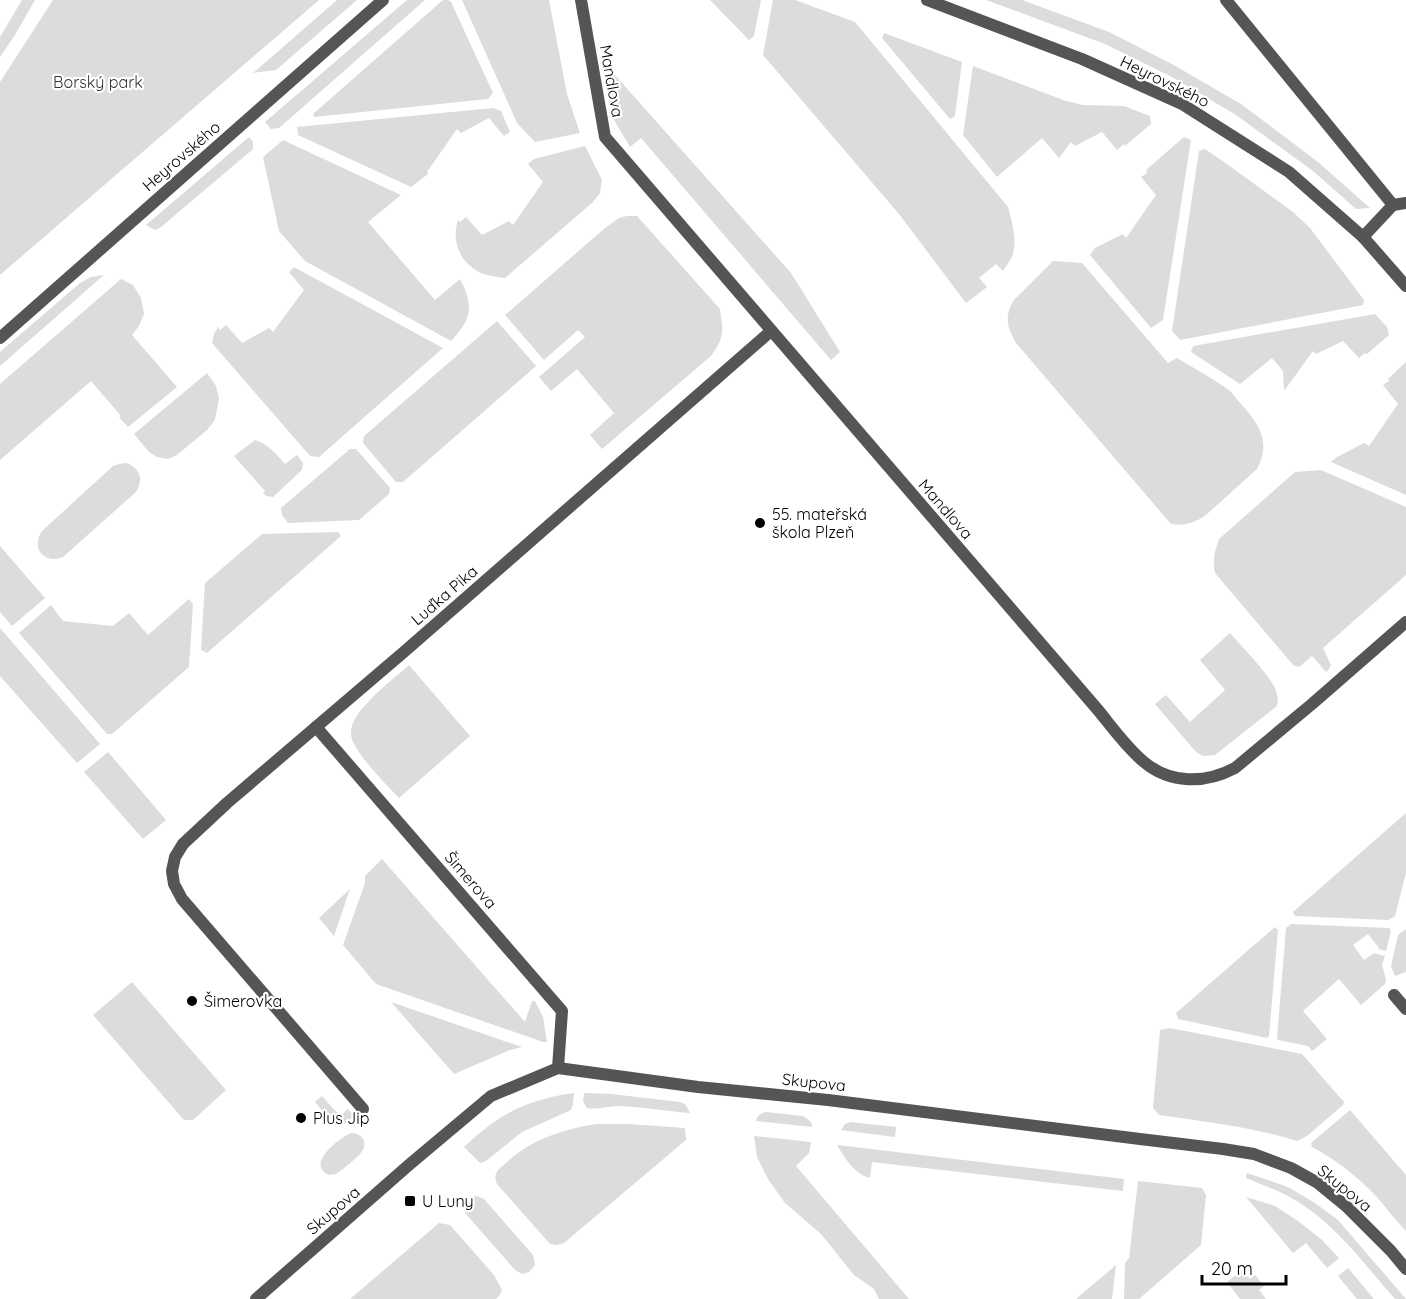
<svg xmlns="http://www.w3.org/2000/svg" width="1406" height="1299" font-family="Quicksand,sans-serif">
<rect width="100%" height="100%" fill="#fff"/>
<g fill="#dcdcdc">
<path d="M22,0h13l-20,35 -15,22v-20z"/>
<path d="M53,0h266l-319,275v-193z"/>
<path d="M337,0h20l-81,70 -23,3z"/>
<path d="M407,0h18l-146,128 -8,1 -6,-7z"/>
<path d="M443,0h5l3,2 42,91 -5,6 -174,18 -1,-3z"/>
<path d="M462,0h87l18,94 13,39 -45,9 -18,-19z"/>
<path d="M710,0h51l-7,36 -5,4z"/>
<path d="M773,0h22l60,22 153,185c4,15 9,32 5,47 -2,6 -7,12 -10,17l-7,-7 -17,14 8,9 -21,16 -67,-89 -136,-159z"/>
<path d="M986,0h36l87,32 63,32 69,40 77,58 52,46 -14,1 -43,-38 -77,-56 -64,-38 -67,-33z"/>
<path d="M884,33l78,29 -7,54 -5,3 -68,-81z"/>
<path d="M973,66l93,35 17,4 41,1 26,10 1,8 -26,22 -1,-2 -7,6 -15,-18 -27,14 -4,-4 -12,16 -17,-20 -45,39 -34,-42z"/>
<path d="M611,73l3,1 177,199 49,79 -9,8 -190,-222 -11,9 -15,-25 -11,-45z"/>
<path d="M493,108l8,3 9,21 -6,4 -15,-18 -28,15 -4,-4 -30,43 1,2 -17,13 -113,-52 -1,-8z"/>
<path d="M249,137l4,5v7l-92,78 -6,3 -9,-5z"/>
<path d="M1184,137l7,3 -28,180 -12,8 -61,-73 5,-7 28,-14 3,4 30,-43 -15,-18 6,-4 -1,-3z"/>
<path d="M283,140l118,55 -33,27 67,78 25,-21c14,27 12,40 -9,62l-146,-80 -26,-30 -16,-74z"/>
<path d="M585,146l17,34 -2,13 -7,9 -88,76c-8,-1 -16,-2 -24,-5 -21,-10 -30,-31 -23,-53l2,2 6,-5 16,18 27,-14 4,4 30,-43 -15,-18 6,-5z"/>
<path d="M1205,149l19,13 69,50 17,16 54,72 -1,5 -183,35 -8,-9 27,-180z"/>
<path d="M627,216h10l83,93c3,23 5,27 -9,47l-109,93 -12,-14 24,-22 -37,-44 -26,22 -12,-14 46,-40 -7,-7 -34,30 -39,-45 100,-87 14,-10z"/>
<path d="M1053,261l29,2 86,100 9,-5c17,10 37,21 53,33 4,4 8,10 12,14 18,20 29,38 15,64l-51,46c-11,8 -22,11 -35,9l-155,-181c-9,-16 -12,-27 -2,-43z"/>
<path d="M294,267l149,81 -124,109 -9,-1 -98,-113 2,-9 4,-7 2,3 6,-5 16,18 27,-15 4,4 31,-42 -15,-18z"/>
<path d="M104,275l-104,91v-14l80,-69 11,-6z"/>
<path d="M121,279l12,6 8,13 3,16 -5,12 -7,9 45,52 -49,40 -9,-10 2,-1 -30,-35 -91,79v-76z"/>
<path d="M1375,314l12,13 2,8 -22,19 -2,-1 -6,5 -16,-17 -27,13 -3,-3 -29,40 -1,-20 -11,-13 -32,26 -49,-32 2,-6z"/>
<path d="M497,321l39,45 -133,116h-7l-33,-39 1,-7z"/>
<path d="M1406,362v133l-75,-33 6,-5 27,-14 5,3 29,-42 -15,-19 6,-4 -1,-2z"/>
<path d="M207,373l9,13 3,12 -4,22 -8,10 -30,25 -9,4 -11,-2 -8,-5 -15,-18z"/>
<path d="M255,440c13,4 21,14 30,24l12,-9 6,8 -1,7 -29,27 -7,-1 -3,-3 2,-2 -31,-35z"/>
<path d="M350,449h6l34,39 -1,6 -30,26 -71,3 -6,-8 -1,-7z"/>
<path d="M126,463c14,5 18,16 10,29l-73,65c-20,8 -33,-11 -20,-27l70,-64 6,-2z"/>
<path d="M1321,470l85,37v68l-83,73 8,17 -2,4 -3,3 -14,-16 -13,11 -6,-2 -78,-92c-3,-13 0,-22 4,-34l76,-67z"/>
<path d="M338,532l3,4 -134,117 -6,-3 4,-67 57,-49z"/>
<path d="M0,546l45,52 -33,28 -12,-14z"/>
<path d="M189,599l4,5 -4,63 -77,67h-5l-88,-101 32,-28 12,16 50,5 16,-13 19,22z"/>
<path d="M0,628l100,116 -23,19 -77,-87z"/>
<path d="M1230,633c11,13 42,44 46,58 2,5 2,10 1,15l-62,49 -12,1 -7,-4 -41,-48 11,-9 24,27 35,-32 -25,-30z"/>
<path d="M409,665l61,71 -71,62c-12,-13 -46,-46 -48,-63 -3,-23 42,-55 58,-70z"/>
<path d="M108,752l58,68 -23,19 -59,-67z"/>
<path d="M1406,813v60l-11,43 -7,4 -93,-4 -2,-4z"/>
<path d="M382,859l143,163 7,-21h3l8,16 4,25h-4l-167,-58 -33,-39 22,-62v-7z"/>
<path d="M350,889l-16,47 -15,-18z"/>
<path d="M1291,924l98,4 2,3 -5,20 -8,-2 1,-1 -11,-14 -15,11 11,15 10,-7 11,3 -3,9 4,15 -1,4 -24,21 -22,-26 -36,32 24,28 -15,12 -4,-5 -30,-6 -1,-2 9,-110z"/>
<path d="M1275,927l3,3 -9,106 -2,2 -89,-19 -2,-6z"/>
<path d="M1406,929v43l-11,4 -4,-10 7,-31z"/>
<path d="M132,982l94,108 -33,30h-9l-91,-105z"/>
<path d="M391,1002l131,45 -12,3 -56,24z"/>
<path d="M1170,1028l132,26 42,48 -1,3 -36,31 -10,5c-45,-14 -91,-19 -138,-26l-6,-7 7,-78z"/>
<path d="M574,1093l-1,11 -2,6 -49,22 -36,29 -6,2 -16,-16c36,-34 62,-47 110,-54z"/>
<path d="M584,1093l27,1 69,8 5,2 5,9c-24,-2 -47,-6 -71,-7 -11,0 -22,4 -32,2l-4,-7z"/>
<path d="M322,1096l18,20 8,-7 6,7c-6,5 -12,12 -20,9l-19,-23z"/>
<path d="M1350,1110l56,65v56c-11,-11 -20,-24 -31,-36 -18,-19 -40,-36 -63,-48l-1,-4z"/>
<path d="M766,1112l37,4 7,5 3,6 -57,-6c1,-6 5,-7 10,-9z"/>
<path d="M850,1122l46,5 -1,10 -54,-7 4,-6z"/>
<path d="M597,1124h31l57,4 1,12 -122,103 -8,2 -6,-1 -53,-60c-5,-11 2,-15 10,-22 25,-23 57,-33 90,-38z"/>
<path d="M351,1133c9,0 17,7 12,17 -4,7 -20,19 -27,24 -5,1 -9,2 -13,-3 -11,-12 18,-34 28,-38z"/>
<path d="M754,1136l57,6 -2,11 -13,13 113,133h-30l-5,-10 -20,-14 -33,-41 -36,-31 -17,-24 -11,-22z"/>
<path d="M837,1145l287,34 -1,12 -251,-29 -2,16c-15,-3 -26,-21 -33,-33z"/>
<path d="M1247,1173l41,14 27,16 23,17 68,79h-11c-31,-35 -61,-77 -102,-100 -15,-9 -31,-14 -47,-21z"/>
<path d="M1138,1181l64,7 4,7 -5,50 -62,54h-15l1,-36 4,-5z"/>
<path d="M477,1196l7,3 49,56 2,10 -6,7 -7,2 -7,-4 -49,-56c-5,-10 0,-17 11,-18z"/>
<path d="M1246,1197l29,9 23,15 23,18 18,19 -12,10 -21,-25 -13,10z"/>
<path d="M439,1223l11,2 44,50 8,15 -3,6 -3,3h-146z"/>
<path d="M1116,1265l-4,34h-36z"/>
<path d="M1348,1268l26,31h-17l-19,-23z"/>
<path d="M1242,1270l8,9 5,-4 9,11 -5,4 7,9h-26l-13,-17z"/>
</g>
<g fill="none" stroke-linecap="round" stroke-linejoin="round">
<g stroke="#555" stroke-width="12">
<path d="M581,0l24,137 493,573c14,17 28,37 46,52 26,22 61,22 91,6l77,-64 94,-82"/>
<path d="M927,0l155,59 100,45 107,68 74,65 43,49"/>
<path d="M1226,0l167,205"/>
<path d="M1363,237l30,-32 13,-2"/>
<path d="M0,338l383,-338"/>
<path d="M316,727l246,284 -4,57"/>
<path d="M1394,995l12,14"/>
<path d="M363,1109l-181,-210 -8,-15 -2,-13 3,-14 8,-13 44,-41 178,-152 366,-320"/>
<path d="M256,1299l154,-135 81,-68 67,-28 140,19 130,13 312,39 83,10 31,5 37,14 27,15 28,23 45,45 15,18"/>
</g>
</g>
<g fill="#000" stroke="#fff" stroke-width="2">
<circle cx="760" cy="523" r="6"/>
<circle cx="192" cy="1001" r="6"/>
<circle cx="301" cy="1118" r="6"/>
<rect x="404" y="1195" width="12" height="12" rx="3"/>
</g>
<g text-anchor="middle" stroke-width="4.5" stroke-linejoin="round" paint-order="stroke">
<g font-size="16" fill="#000" stroke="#fff">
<text transform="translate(612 81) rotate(80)" y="6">Mandlova</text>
<text transform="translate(1165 81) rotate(26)" y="6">Heyrovského</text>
<text transform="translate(181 156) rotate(-41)" y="6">Heyrovského</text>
<text transform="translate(946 509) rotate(49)" y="6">Mandlova</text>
<text transform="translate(444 595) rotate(-41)" y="6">Luďka Pika</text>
<text transform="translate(471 880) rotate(49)" y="6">Šimerova</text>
<text transform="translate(814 1082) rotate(6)" y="6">Skupova</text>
<text transform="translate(1345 1188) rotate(39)" y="6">Skupova</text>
<text transform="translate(333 1210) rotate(-41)" y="6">Skupova</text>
</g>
<g font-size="16" fill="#333" stroke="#fff">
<text x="98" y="88">Borský park</text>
</g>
<g font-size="16" fill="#000" stroke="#fff" text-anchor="start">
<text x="772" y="520">55. mateřská<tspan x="772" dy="18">škola Plzeň</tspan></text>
<text x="204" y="1007">Šimerovka</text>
<text x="313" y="1124">Plus Jip</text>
<text x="422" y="1207">U Luny</text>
</g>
</g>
<path d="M1202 1275v9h84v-9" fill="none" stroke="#000000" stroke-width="3"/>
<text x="1211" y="1275" font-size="18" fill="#000000" stroke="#ffffff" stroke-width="4.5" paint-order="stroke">20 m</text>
</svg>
